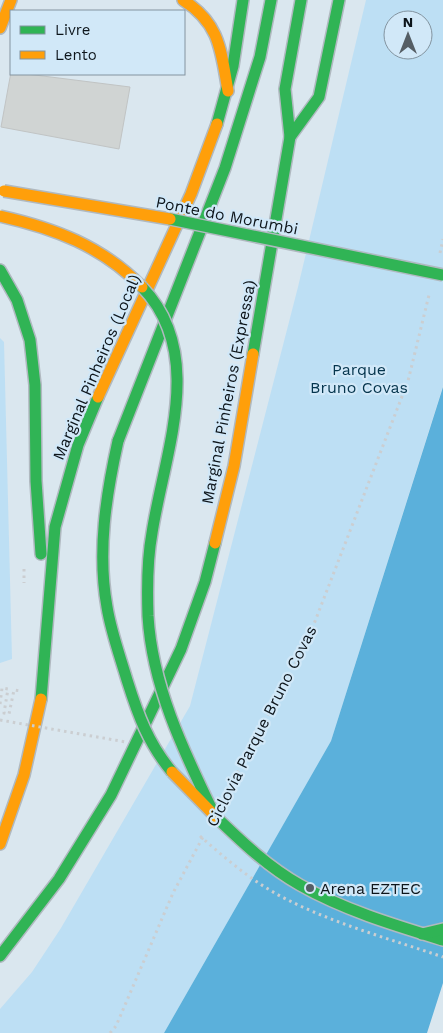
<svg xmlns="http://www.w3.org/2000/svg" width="443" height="1033" font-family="'Work Sans',sans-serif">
<rect width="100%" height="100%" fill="#dae7ef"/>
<g fill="#bddff4" fill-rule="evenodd">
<path d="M366,0h77v386l-112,355 -167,292h-164v-24l32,-37 29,-44 129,-222 108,-419zM393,20h30v30h-30z"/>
<path d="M0,338l4,4 8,317 -12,4z"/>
</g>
<path fill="#5bb0db" d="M443,387v596l-16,50h-263l167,-292z"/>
<path fill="#d0d4d3" stroke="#c1c4c4" d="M11,72l119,15 -11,62 -118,-22z"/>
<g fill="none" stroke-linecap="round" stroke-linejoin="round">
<defs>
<g id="fast">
<path d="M217,124l16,-58 10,-66"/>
<path d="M290,137l-5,-48 16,-89"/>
<path d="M0,270l17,30 13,40 5,45 1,96 5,73"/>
<path d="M253,354l37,-217 29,-40 20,-97"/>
<path d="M118,441l107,-273 35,-111 11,-57"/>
<path d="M41,699l14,-172 23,-82 20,-48"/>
<path d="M216,817c26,25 52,50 84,68 44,25 94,40 143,55"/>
<path d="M422,934l21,-5"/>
<path d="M0,956l59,-77 52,-84 70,-146 24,-67 10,-39"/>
</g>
<g id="slow">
<path d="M183,0c37,23 38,51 45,91"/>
<path d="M0,28l11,-28"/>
<path d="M98,397l93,-203 26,-70"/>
<path d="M215,543l19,-77 19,-112"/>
<path d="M0,844l24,-69 17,-76"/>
</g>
</defs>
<use href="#fast" stroke="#b0b9c0" stroke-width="14"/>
<use href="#slow" stroke="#b0b9c0" stroke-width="14"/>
<g stroke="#cbced1" stroke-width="3" stroke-dasharray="2.5 4" stroke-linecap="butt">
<path d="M440,253l3,-14"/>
<path d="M24,569v14"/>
<path d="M0,704l2,-16 6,1 -4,24 5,1 5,-24 7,1"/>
<path d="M228,790l79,-148 101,-261 21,-86"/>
<path d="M110,1033l6,-7 57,-133 31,-58"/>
</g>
<use href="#fast" stroke="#30b455" stroke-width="11"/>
<use href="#slow" stroke="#ff9f0a" stroke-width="11"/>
<defs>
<g id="fast-bridge">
<path d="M170,219l273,56"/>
<path d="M142,287c65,67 22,167 10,246 -5,27 -5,55 -4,83 4,69 35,134 65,196"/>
<path d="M118,441c-12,54 -21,111 -11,166 4,25 13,49 20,73 11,35 21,63 45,92"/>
</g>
<g id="slow-bridge">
<path d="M4,191l166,28"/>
<path d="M0,216c54,12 102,30 142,71"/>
<path d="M172,772l44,45"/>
</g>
</defs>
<use href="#fast-bridge" stroke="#b0b9c0" stroke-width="14" stroke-linecap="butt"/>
<use href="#slow-bridge" stroke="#b0b9c0" stroke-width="14" stroke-linecap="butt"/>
<g stroke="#cbced1" stroke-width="3" stroke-dasharray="2.5 4" stroke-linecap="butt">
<path d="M0,720l126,22"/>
<path d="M200,836c26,23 54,47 86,63 49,25 104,40 157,58"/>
</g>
<use href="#fast-bridge" stroke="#30b455" stroke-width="11"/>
<use href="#slow-bridge" stroke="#ff9f0a" stroke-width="11"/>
</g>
<circle fill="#555e65" stroke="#d1e8f8" stroke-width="2" cx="310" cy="888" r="5"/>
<g text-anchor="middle" stroke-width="4.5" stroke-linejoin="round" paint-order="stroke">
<g font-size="16" fill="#0d151b" stroke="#d1e8f8">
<text transform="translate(227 215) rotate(11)" y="6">Ponte do Morumbi</text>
<text transform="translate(96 367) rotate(-67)" y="6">Marginal Pinheiros (Local)</text>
<text transform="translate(228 392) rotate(-79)" y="6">Marginal Pinheiros (Expressa)</text>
<text transform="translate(261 726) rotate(-63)" y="6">Ciclovia Parque Bruno Covas</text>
</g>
<g font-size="16" fill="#05354d" stroke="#d1e8f8">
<text x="359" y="375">Parque<tspan x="359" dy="18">Bruno Covas</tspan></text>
</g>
<g font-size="16" fill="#0d151b" stroke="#d1e8f8" text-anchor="start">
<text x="320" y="894">Arena EZTEC</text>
</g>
</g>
<rect x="10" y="10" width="175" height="65" fill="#d1e8f8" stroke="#8394a0"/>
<rect x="20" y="26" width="25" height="8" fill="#30b455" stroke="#8394a0"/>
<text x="55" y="35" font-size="15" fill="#0d151b">Livre</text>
<rect x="20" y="51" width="25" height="8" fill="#ff9f0a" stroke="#8394a0"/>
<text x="55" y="60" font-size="15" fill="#0d151b">Lento</text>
<g transform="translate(408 35)"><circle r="24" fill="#d1e8f8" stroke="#8394a0"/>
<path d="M0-4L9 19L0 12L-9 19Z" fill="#555e65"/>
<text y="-8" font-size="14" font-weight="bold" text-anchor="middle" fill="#0d151b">N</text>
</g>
</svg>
